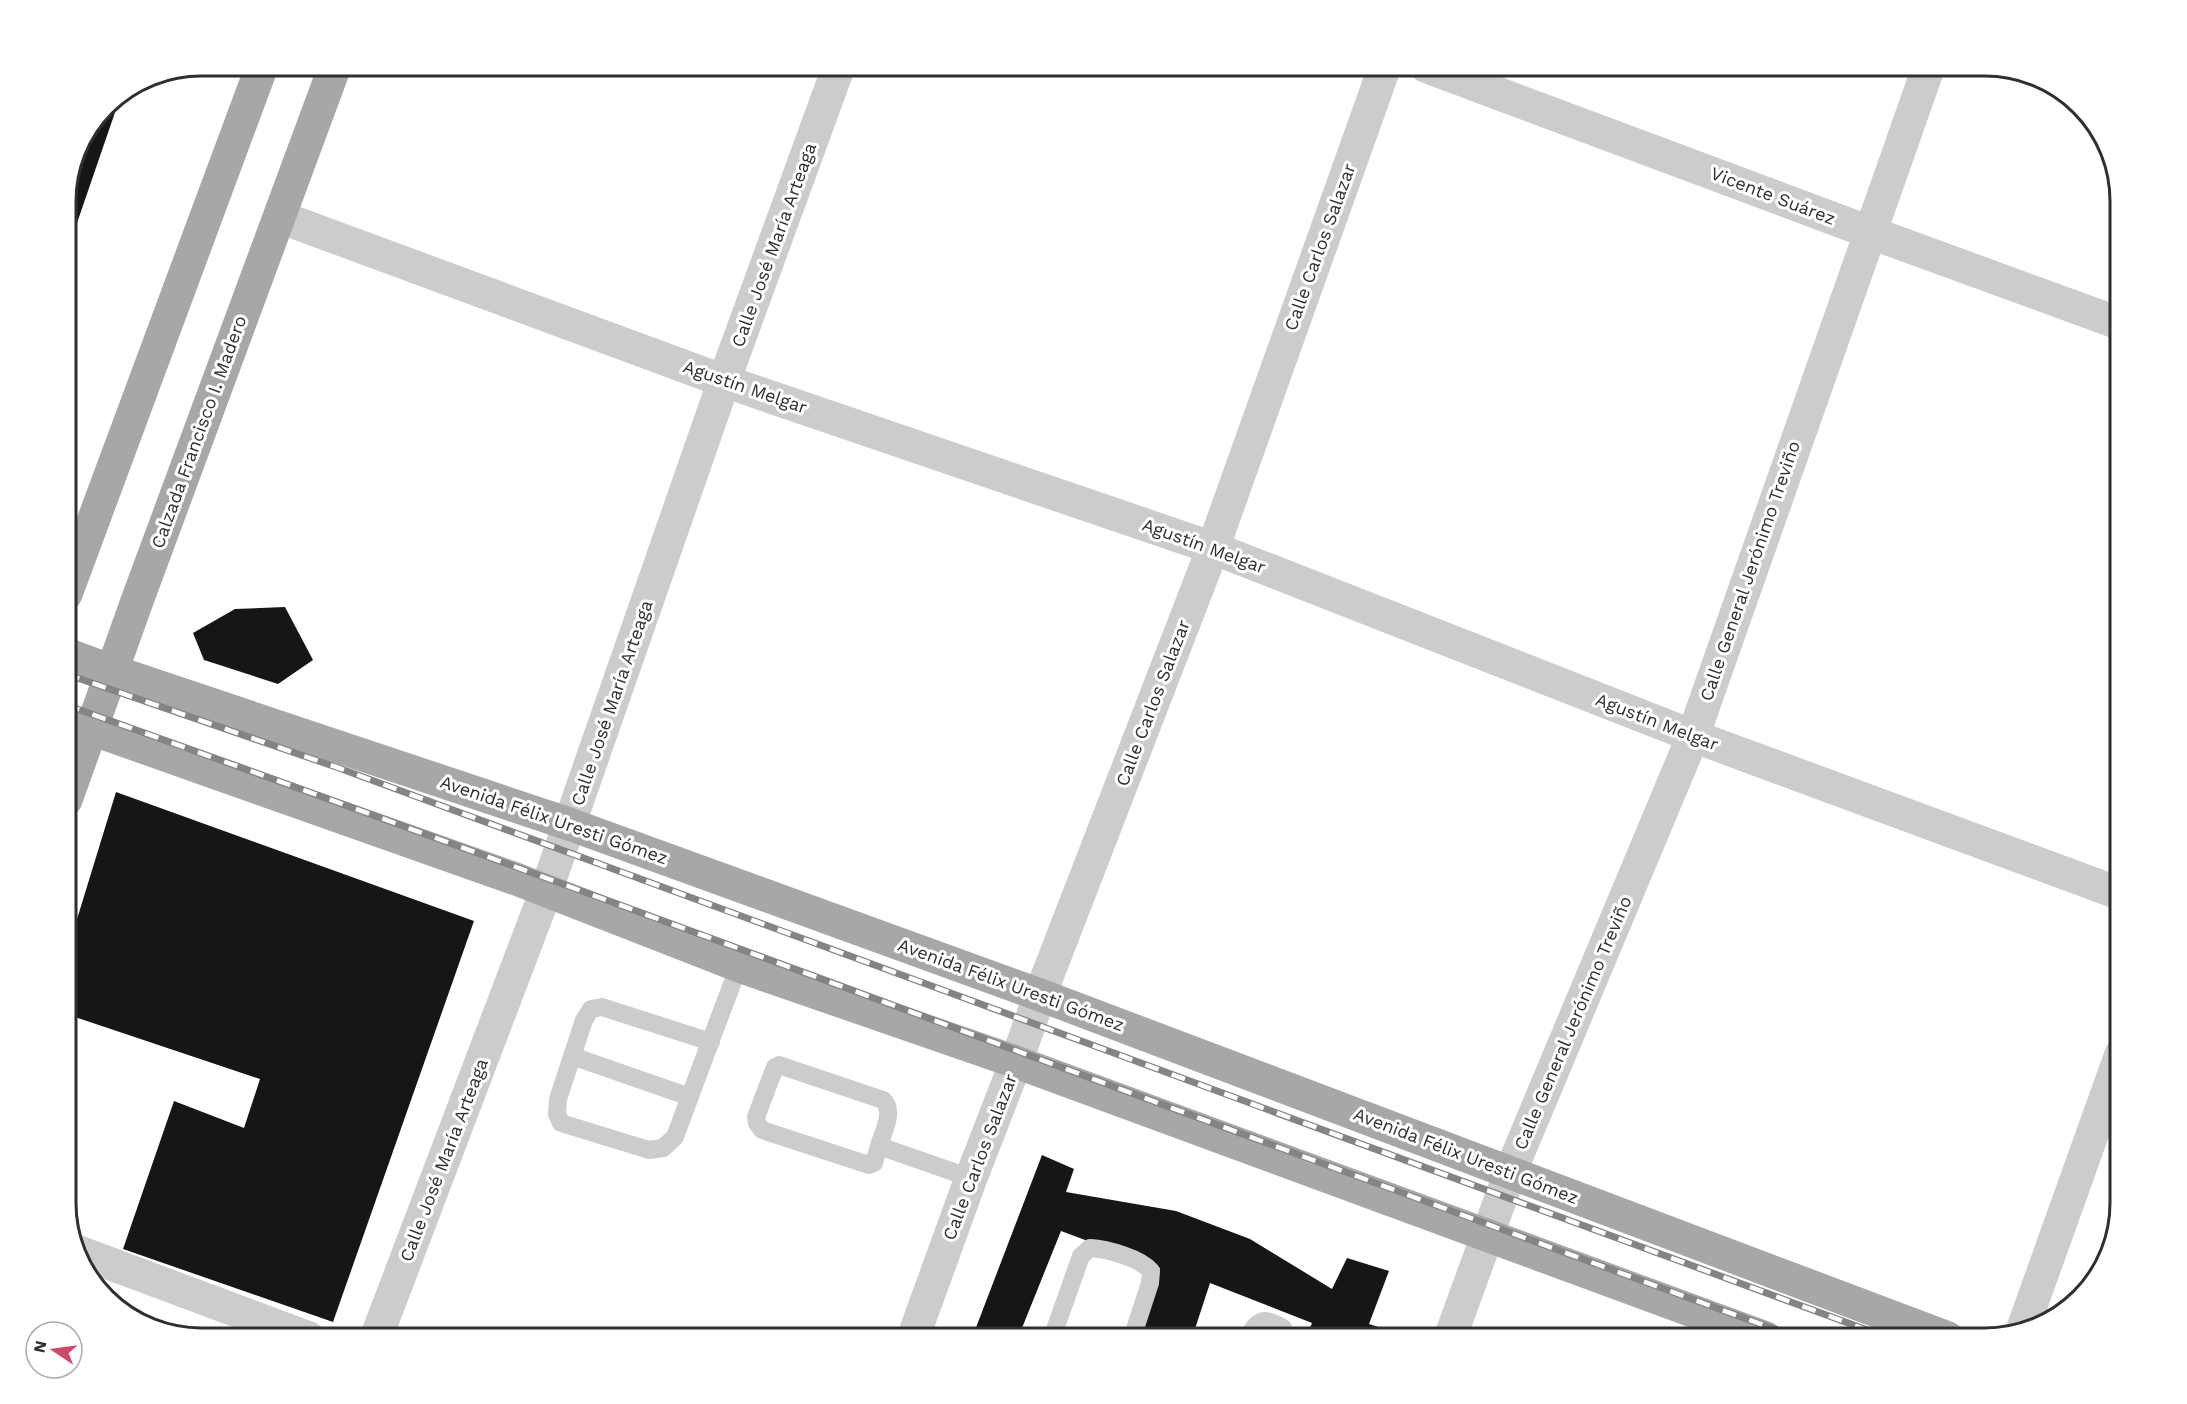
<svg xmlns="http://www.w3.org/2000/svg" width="2187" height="1404" font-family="'Work Sans',sans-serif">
<rect width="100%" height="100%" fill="#fff"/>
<g fill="#161616">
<path d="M121,95l-54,157h-1v-59l10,-44 30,-44z"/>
<path d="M285,607l28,53 -35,24 -74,-24 -11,-27 42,-24z"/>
<path d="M116,792l358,129 -141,401 -210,-73 51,-148 70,27 16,-49 -194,-65v-59z"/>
<path d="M1042,1155l32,14 -8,23 110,19 74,28 82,50 15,-31 42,13 -20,53 28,9 -2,5h-89l6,-15 -102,-40 -18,55h-55l23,-70 -99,-37 -43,107h-46z"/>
</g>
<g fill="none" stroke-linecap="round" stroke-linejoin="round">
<g stroke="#ccc" stroke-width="18">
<path d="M711,1042l-109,-35 -11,2 -7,11 -26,79 -1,15 4,9 88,27 14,-2 12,-11c21,-57 42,-114 64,-171"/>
<path d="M572,1056l118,41"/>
<path d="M879,1146c4,-14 16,-35 4,-46l-104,-35 -4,2 -19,50 1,6 5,7 107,35 5,-2 5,-17 92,32"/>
<path d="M1052,1338l29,-82 9,-8c17,1 50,10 61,23l-1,12 -18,55"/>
<path d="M1248,1338c9,-20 17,-21 35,-10l2,10"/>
</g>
<g stroke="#ccc" stroke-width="33">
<path d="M1425,66l444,166 252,92"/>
<path d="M280,217l444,164 489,167 480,188 428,158"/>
<path d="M1040,995l173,-447 172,-482"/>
<path d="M79,1252l230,86"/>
<path d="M376,1338l170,-447"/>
<path d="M913,1338l58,-160 45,-116"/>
<path d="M1450,1338l60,-165 183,-437 236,-670"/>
</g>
<g stroke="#ccc" stroke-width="33">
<path d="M546,891l178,-510 115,-315"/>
<path d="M1016,1062l24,-67"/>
<path d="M2023,1328l98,-274"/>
</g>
<g stroke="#a7a7a7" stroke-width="33">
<path d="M66,594l196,-528"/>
<path d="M66,654l46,17 457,153 471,171 908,343"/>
<path d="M66,720l450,159 223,87 277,96 750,276"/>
<path d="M66,800l71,-199 198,-535"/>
</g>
<defs>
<g id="rail">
<path d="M66,674l270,93 1553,571"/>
<path d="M66,705c580,206 1155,423 1733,633"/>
</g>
</defs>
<use href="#rail" stroke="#848484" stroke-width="7"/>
<use href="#rail" stroke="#fff" stroke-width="4.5" stroke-dasharray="14" stroke-linecap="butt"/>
</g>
<g text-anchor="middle" stroke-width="6" stroke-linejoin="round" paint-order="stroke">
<g font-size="18" fill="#2f2f2f" stroke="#fff">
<text transform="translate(1773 196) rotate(21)" y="6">Vicente Suárez</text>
<text transform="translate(774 245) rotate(-70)" y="6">Calle José María Arteaga</text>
<text transform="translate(1320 247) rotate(-70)" y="6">Calle Carlos Salazar</text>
<text transform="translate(745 387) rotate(19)" y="6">Agustín Melgar</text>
<text transform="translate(199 432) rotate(-70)" y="6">Calzada Francisco I. Madero</text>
<text transform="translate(1204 546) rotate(20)" y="6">Agustín Melgar</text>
<text transform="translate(1750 571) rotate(-71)" y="6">Calle General Jerónimo Treviño</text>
<text transform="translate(612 703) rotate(-71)" y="6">Calle José María Arteaga</text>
<text transform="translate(1153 703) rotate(-69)" y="6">Calle Carlos Salazar</text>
<text transform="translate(1657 722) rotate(21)" y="6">Agustín Melgar</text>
<text transform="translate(554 820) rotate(19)" y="6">Avenida Félix Uresti Gómez</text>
<text transform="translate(1011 985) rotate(20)" y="6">Avenida Félix Uresti Gómez</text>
<text transform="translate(1573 1023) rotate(-67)" y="6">Calle General Jerónimo Treviño</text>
<text transform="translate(1466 1156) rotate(21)" y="6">Avenida Félix Uresti Gómez</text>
<text transform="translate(980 1157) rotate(-69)" y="6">Calle Carlos Salazar</text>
<text transform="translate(444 1160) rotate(-69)" y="6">Calle José María Arteaga</text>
</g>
</g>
<path d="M0 0H2187V1404H0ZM201 76H1985A125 125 0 0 1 2110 201V1203A125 125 0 0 1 1985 1328H201A125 125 0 0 1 76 1203V201A125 125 0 0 1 201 76Z" fill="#fff" fill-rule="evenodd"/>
<path fill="none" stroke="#2f2f2f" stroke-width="3" d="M201 76H1985A125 125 0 0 1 2110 201V1203A125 125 0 0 1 1985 1328H201A125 125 0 0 1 76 1203V201A125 125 0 0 1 201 76Z"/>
<g transform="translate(54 1350) rotate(283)"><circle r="28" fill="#ffffff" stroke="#acacac" stroke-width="1.5"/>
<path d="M0-4.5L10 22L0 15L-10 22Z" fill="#cf476a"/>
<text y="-9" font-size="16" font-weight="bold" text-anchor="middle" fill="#2f2f2f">N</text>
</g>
</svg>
